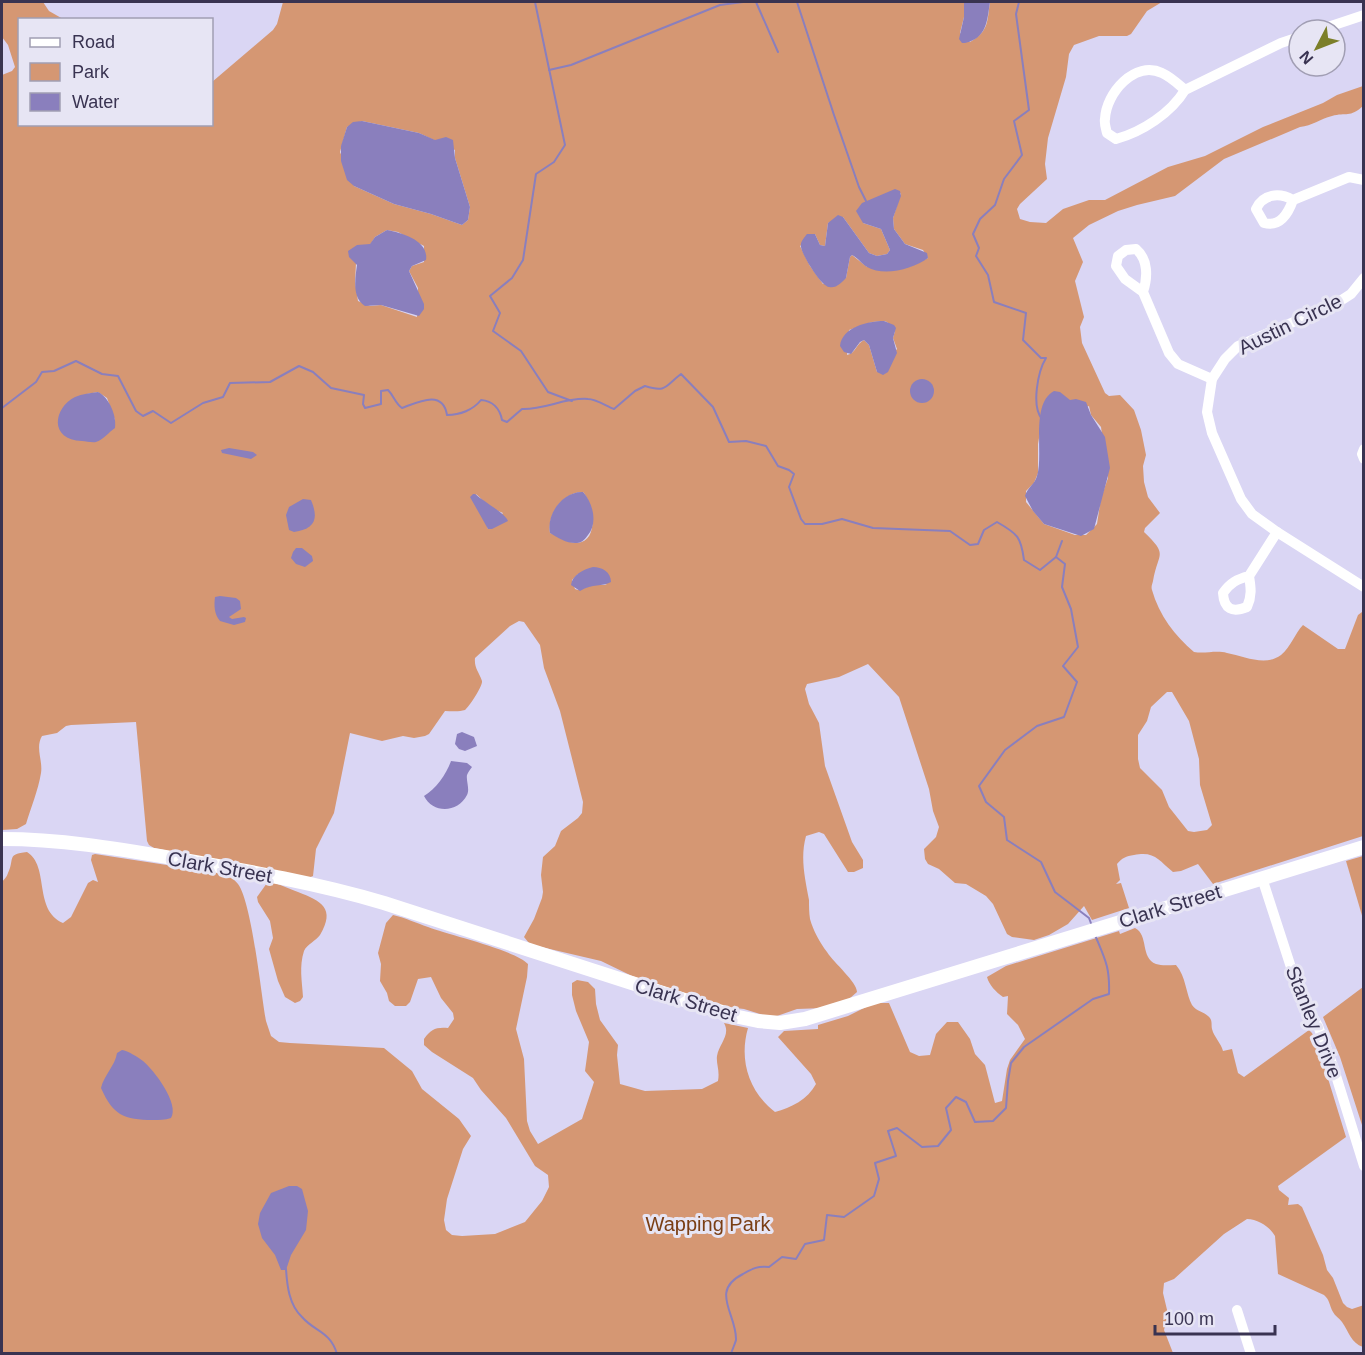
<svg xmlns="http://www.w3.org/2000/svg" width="1365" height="1355" font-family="Helvetica,sans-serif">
<rect width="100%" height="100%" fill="#dad6f4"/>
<g fill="#d59773" fill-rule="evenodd">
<path d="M2,2h41l6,9 14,8 -43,1v104h192v-42l61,-52 4,-6 6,-22h681v15l-4,16 10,9c19,-11 17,-20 20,-40h172l-15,9 -16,23 -4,2h-28l-25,9 -5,9 -3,23 -18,61 -3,26 2,15 -27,25 -3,5 3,10 10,3 16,1 17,-14 26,-9h16l63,-33 37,-11 58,-29 60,-24 14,-8 26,-9v20c-13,12 -17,6 -31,10 -12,3 -20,10 -32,11l-76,32 -49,37 -38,9 -19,6 -29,14 -16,13 10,24 -8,19 9,36 -4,10 2,16 23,50 4,3 11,-1 14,15 7,20 5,25 -3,11 1,16 4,15 12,16 -15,15 -1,4c25,24 14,20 9,49 -1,4 -2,6 -1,9 7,25 23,46 42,62 11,2 22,-2 33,1 17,3 38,14 54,2 10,-8 14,-22 22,-30l35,24h7l13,-34 4,-3 1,1v223l-150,48 -15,-20 -17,7 -8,1c-15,-12 -18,-21 -39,-17 -8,1 -12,3 -17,9l3,16 -4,4 5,-1 8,25 -37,12 -8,-14 -16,18 -19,11 -15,5 -22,-3 -5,-3 -14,-30 -7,-8 -20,-12 -11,-1 -16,-14 -11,-5 -3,-5 -1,-10 12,-12 3,-10 -6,-16 -4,-22 -30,-92 -31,-33 -29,13 -32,7 -2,5 4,15 10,19 6,43 27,76 11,18v8l-9,4h-6l-24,-38 -5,-2 -13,4c-6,22 -1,42 3,64 0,6 0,13 1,19 3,11 10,24 17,33 7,11 30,30 30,40l-8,7 -25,9 -27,1 -20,7h-11l-22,-7 -17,-2 -95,-31 -31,-15 -64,-15 -8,-3 -5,-6 10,-18 8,-21 1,-6 -2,-17 2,-18 12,-11 6,-15 17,-13 4,-5 1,-11 -23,-91 -16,-43 -4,-23 -16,-23 -5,-1 -9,5 -35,32c-1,10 4,14 7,23 1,5 -13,26 -17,29 -6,2 -14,1 -20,1l-16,23 -4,2 -11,2 -11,-2 -21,5 -32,-8 -16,80 -18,36 -3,27 -5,2 -154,-30 -5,-3 -2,-4 -11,-119 -65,3 -5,1 -9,7 -15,3c-7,12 1,24 -1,37 -3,18 -10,34 -15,51l-9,5 -15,1v-755l10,-4 3,-4 -7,-22 -6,-8zM362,121l57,12 36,17v8l15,49 -2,13 -6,5 -31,-11 -37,-10 -40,-18 -14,-34 7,-25zM901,193l-8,25 1,11 11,15 18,6 5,8 -19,9h-42l-15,-12 -2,2 -4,21 -23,6 -13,-18 -10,-20 15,-12 5,11 5,1 3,-23 15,-6 26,36 8,3 10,-2 3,-4 -9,-21 -18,-6zM387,230l11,2 26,14v16l-12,4 -3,5 9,17 -1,29 -36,-12 -11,1 -12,-5 -3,-19 2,-37h13l5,-8zM884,321l3,1 8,9 -2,7 4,11 -20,23 -8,-27 -5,-5c-8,4 -8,13 -17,15l2,-25 23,-8zM98,392l9,6 8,22 -28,-26zM1089,406l2,9 10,12 7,51 -7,20 -4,26 -11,11h-11l-31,-11 -18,-22v-11l8,-8 4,-10v-29l3,-18zM583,492c10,11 17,48 -5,51 -8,1 -20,-7 -28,-10 -3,-19 13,-41 33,-41zM476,494l15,14 12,5 -15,16zM578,574l29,11h-14l-15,5 -3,-1 -3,-9zM1167,692h5l17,29 10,38 1,26 12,40 -5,5 -13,2 -6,-1 -19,-24 -7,-17 -22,-22 -2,-9v-24l9,-14 4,-14z"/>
<path d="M27,852c23,14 6,58 36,71l8,-6 17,-34 5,-3 5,2 -7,-22 1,-5 3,-1 124,19c7,3 14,4 19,11 14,19 23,110 28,137l5,15 8,6 11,1 94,5 28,23 10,18 37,30 12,17 -8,13 -16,50 -3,21 2,10 6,5 10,1 33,-2 30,-12 17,-21 7,-14 -1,-12 -13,-9 -29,-48 -25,-28 -8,-12 -41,-26 -8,-7v-6c7,-10 12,-12 24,-11l6,-9 -1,-6 -12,-15 -10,-21 -13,2 -8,23 -4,4h-11l-6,-5 -2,-8 -7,-12 1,-17 -3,-11 8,-30 7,-8c13,3 23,8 35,12 21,8 87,23 100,37l-1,13 -11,52 8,30 3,62 3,10 8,13 44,-25 12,-37 -9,-11 4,-29 -13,-31 -4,-16v-12l5,-3 11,2 7,7 1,15 4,16 18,25 -1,10 3,29 25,7 57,-2 16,-8c2,-11 -2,-17 -1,-25 2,-12 14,-21 7,-33l24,5c-9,31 0,63 27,84 16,-4 33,-13 41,-28l-5,-10 -33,-37 6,-6 34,-2v-4l30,-9 26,-13h15l21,49 9,4 11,-1 6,-21 11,-12h11l12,17 5,15 10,11 10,38 7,-2 5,-32 3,-9 15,-21 -7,-14 -11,-11 1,-18 -5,1c-7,-5 -14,-12 -16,-20l19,-11 113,-35 1,3 15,-6c14,7 5,30 21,36 6,2 13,1 20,1 10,11 10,30 16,40 5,7 11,6 16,11 5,4 3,8 4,13 2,8 9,14 11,22l9,-2 6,24 6,4 65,-47 3,3 10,26 24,78 -68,49 1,4 10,8 -1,7 10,-1 4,3 21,48 4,15 6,8 10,25 4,4 5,2 12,-4 -1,42c-12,-4 -14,-15 -21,-25 -3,-4 -7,-6 -9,-10 -4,-7 -3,-12 -9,-17l-46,-21 -3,-38c-5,-9 -17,-17 -28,-17l-23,15 -50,45 -10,4 -1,10 5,21 -4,16 9,23 -1171,1v-472c2,-3 5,-5 6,-9 7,-14 -2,-19 19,-21z"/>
<path d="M1363,856h1l-1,63 -17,-58z"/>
<path d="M272,882c10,3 17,7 26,10 23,9 38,16 22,43 -4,6 -13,9 -16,16 -5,16 -2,29 -1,46l-3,4 -5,2 -10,-6 -7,-16 -9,-32 4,-11 -3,-17 -12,-19 -1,-5 10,-14z"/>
<path d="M1363,987l1,137 -2,1 -22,-68 -17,-40z"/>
</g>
<g fill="#8a7fbd">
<path d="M964,2h26c-3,19 -3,36 -25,41h-3l-3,-4 5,-22z"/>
<path d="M362,121l57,12 16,7 11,-3 7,3 2,18 15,49 -2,13 -6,5 -31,-11 -37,-10 -40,-18 -7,-6 -6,-19v-15l6,-19 6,-5z"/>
<path d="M895,189l5,2 1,5 -8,22 1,11 11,15 22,9 1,5c-15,11 -44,19 -61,9 -5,-3 -9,-9 -15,-12l-2,2 -4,21c-4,4 -10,11 -17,9 -8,-1 -27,-32 -28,-40 -1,-5 3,-9 6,-13h8l5,11 5,1 3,-23 10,-8 5,2 26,36 8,3 10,-2 3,-4 -9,-21 -18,-6 -7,-12 6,-8z"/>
<path d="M387,230c16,3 42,11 39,30l-14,6 -3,5 15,33v5l-5,7 -38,-11 -16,1c-13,-8 -10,-27 -8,-41l-8,-8 -1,-6 9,-6 13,-1 5,-7z"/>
<path d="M884,321l10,4 2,3 -3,10 4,15 -9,19 -5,3 -6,-3 -8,-27 -5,-5 -4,2 -9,12 -7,-2 -4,-6c2,-19 28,-25 44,-25z"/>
<circle cx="922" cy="391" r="12"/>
<path d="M1054,391l6,1 10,8 6,-1 10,3 5,13 14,22 5,31 -16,61 -13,7 -37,-12 -11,-13 -8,-15c2,-8 10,-12 12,-20 7,-22 -7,-72 17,-85z"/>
<path d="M98,392c11,5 19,24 17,36 -6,4 -12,12 -19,14 -4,1 -10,-1 -14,-1 -33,-1 -29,-33 -7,-44 7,-3 16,-4 23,-5z"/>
<path d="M229,448l24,4 4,3 -6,4 -29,-6 -1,-3z"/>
<path d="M583,492c10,11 15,31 5,43 -3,4 -6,8 -11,8 -9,1 -19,-5 -27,-10 -4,-19 13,-42 33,-41z"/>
<path d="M473,494h2c8,7 31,20 33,27l-16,8h-4l-18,-32z"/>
<path d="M303,499l8,1c8,19 4,29 -17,32l-5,-2 -3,-15 3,-8z"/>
<path d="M296,548h6l10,8 1,5 -8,6 -9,-3 -5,-6 2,-6z"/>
<path d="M593,567c9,0 18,5 18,15 -9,5 -18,1 -31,9l-9,-6c1,-10 13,-16 22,-18z"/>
<path d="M220,596l16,2 4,3 1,8 -12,8 3,2 12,-2 2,1 -1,4 -11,3 -14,-4c-6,-7 -6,-16 -5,-24z"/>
<path d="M462,732l12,5 3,9 -12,5 -6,-2 -4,-5 2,-10z"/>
<path d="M451,761l16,2 5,4c-2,3 -4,5 -5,8 -1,6 3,14 0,20 -9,18 -34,19 -43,1 12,-7 23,-23 27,-35z"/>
<path d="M122,1050c6,1 16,7 21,11 11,9 37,43 28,57 -6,2 -12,2 -18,2 -29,0 -40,-5 -52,-32 3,-13 14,-22 16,-35z"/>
<path d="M289,1186h8l5,3 6,22 -2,19 -15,25 -5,15h-5l-6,-15 -13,-17 -4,-14 2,-11 11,-20z"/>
</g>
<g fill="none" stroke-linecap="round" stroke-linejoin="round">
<g stroke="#8a7fbd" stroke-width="2">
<path d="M535,2l30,143 -11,17 -18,12 -13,86 -11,18 -22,18 10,17 -7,18 28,20 27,41 24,9"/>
<path d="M756,2l22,50"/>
<path d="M797,2l37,113 25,72 7,14"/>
<path d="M1019,2l-3,12 13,96 -15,11 8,34 -18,24 -9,26 -15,14 -7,15 6,14 -3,8 12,19 6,27 32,11 -3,27 18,18h5c-8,13 -15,48 -4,61"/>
<path d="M549,70l22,-5 149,-60 23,-3"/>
<path d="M2,408l34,-26 6,-10 12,-1 22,-10 26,13 16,2 18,35 7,5 10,-5 18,12 32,-20 20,-6 7,-14 40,-1 29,-16 14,6 18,16 33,7 -1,9 2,4 16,-4v-13l7,-1c6,6 7,13 14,18 16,-6 41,-19 45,7 13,0 26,-5 34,-15 12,1 19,9 21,20l5,2 15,-13c22,1 44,-12 66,-10 8,0 18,7 26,10l21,-18 10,-5c22,7 20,0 36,-12l32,33 16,35 17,-1 20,5 12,20 11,4 5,4 -5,13 12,32 4,5h17l20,-5 31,9 77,3 20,14 8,-1 6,-14 13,-8c21,12 24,15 27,38l16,10 16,-13 9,7 -3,23 9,22 7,38 -15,19 14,16 -13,35 -27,9 -32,24 -26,36 7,16 18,15 3,23 34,22 14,30 34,26 3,8"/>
<path d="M1056,557l6,-16"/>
<path d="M286,1269c1,16 3,36 16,48 13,15 28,14 35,37"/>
<path d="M731,1354c1,-4 4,-10 5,-14 1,-26 -27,-49 7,-66 10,-6 15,-8 26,-7l13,-10 14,2 9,-15 19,-4 3,-25 17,2 30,-21 5,-17 -4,-16 21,-7 -8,-25 9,-3 25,19 16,-1 13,-16 -5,-22 10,-11 10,5 9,20 18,-1 13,-13 2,-27 3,-18 13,-16 69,-48 16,-5c1,-27 -4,-35 -14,-59"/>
</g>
<g stroke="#fff" stroke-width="10">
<path d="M1319,30l45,-15"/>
<path d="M1185,90c-14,23 -43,42 -69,49l-9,-6c-1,-4 -3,-10 -2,-14 1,-26 30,-59 57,-46 9,4 16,11 23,17l96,-47 18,-6"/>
<path d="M1293,200c-14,-8 -30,-6 -37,9l8,14c16,4 24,-9 29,-23l56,-23 15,3"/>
<path d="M1364,278l-13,16 -14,9 -99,43 -13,13 -13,20 -5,33 5,21 29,66 11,15 25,18 87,55"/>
<path d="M1143,292l-18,-13 -9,-13 2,-10 8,-6 10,-1c12,10 12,28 7,43l26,61 9,11 34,15"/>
<path d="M1364,449l-2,5 2,5"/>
<path d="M1249,576c2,12 3,20 -2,31 -15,6 -23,2 -24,-14 7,-10 14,-14 26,-17l28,-44"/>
<path d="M1262,878l37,114 19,34 15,40 31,100"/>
<path d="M1237,1310l14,44"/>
</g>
<path stroke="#fff" stroke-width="14" d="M2,839c60,0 117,10 176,20 69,12 139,24 206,44l350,113 24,5 22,2 25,-4 559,-172"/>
</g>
<g text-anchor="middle" stroke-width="6" stroke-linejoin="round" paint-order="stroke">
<g font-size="20" fill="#393351" stroke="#e7e5f4">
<text transform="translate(1290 324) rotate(-26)" y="7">Austin Circle</text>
<text transform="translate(220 867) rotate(10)" y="7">Clark Street</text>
<text transform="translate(1170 906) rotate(-17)" y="7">Clark Street</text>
<text transform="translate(686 1000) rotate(17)" y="7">Clark Street</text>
<text transform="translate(1314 1022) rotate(68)" y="7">Stanley Drive</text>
</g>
<g font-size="20" fill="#7a3e14" stroke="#e7e5f4">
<text x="708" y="1231">Wapping Park</text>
</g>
</g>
<rect width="1365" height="1355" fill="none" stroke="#393351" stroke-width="6"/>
<rect x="18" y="18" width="195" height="108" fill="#e7e5f4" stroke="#a19eb3" stroke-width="1.5"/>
<rect x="30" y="38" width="30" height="9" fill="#ffffff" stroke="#a19eb3" stroke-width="1.5"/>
<text x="72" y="48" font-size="18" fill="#393351">Road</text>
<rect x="30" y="63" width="30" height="18" fill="#d59773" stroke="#a19eb3" stroke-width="1.5"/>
<text x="72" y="78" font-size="18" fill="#393351">Park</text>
<rect x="30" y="93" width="30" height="18" fill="#8a7fbd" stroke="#a19eb3" stroke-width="1.5"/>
<text x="72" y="108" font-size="18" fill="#393351">Water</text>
<g transform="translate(1317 48) rotate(228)"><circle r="28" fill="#e7e5f4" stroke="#a19eb3" stroke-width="1.5"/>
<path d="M0-4.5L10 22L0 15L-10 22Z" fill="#7c7f29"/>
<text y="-9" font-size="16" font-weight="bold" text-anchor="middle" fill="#393351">N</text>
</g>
<path d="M1155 1325v9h120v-9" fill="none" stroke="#393351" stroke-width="3"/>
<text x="1164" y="1325" font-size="18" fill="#393351" stroke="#e7e5f4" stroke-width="4.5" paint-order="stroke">100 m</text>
</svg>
